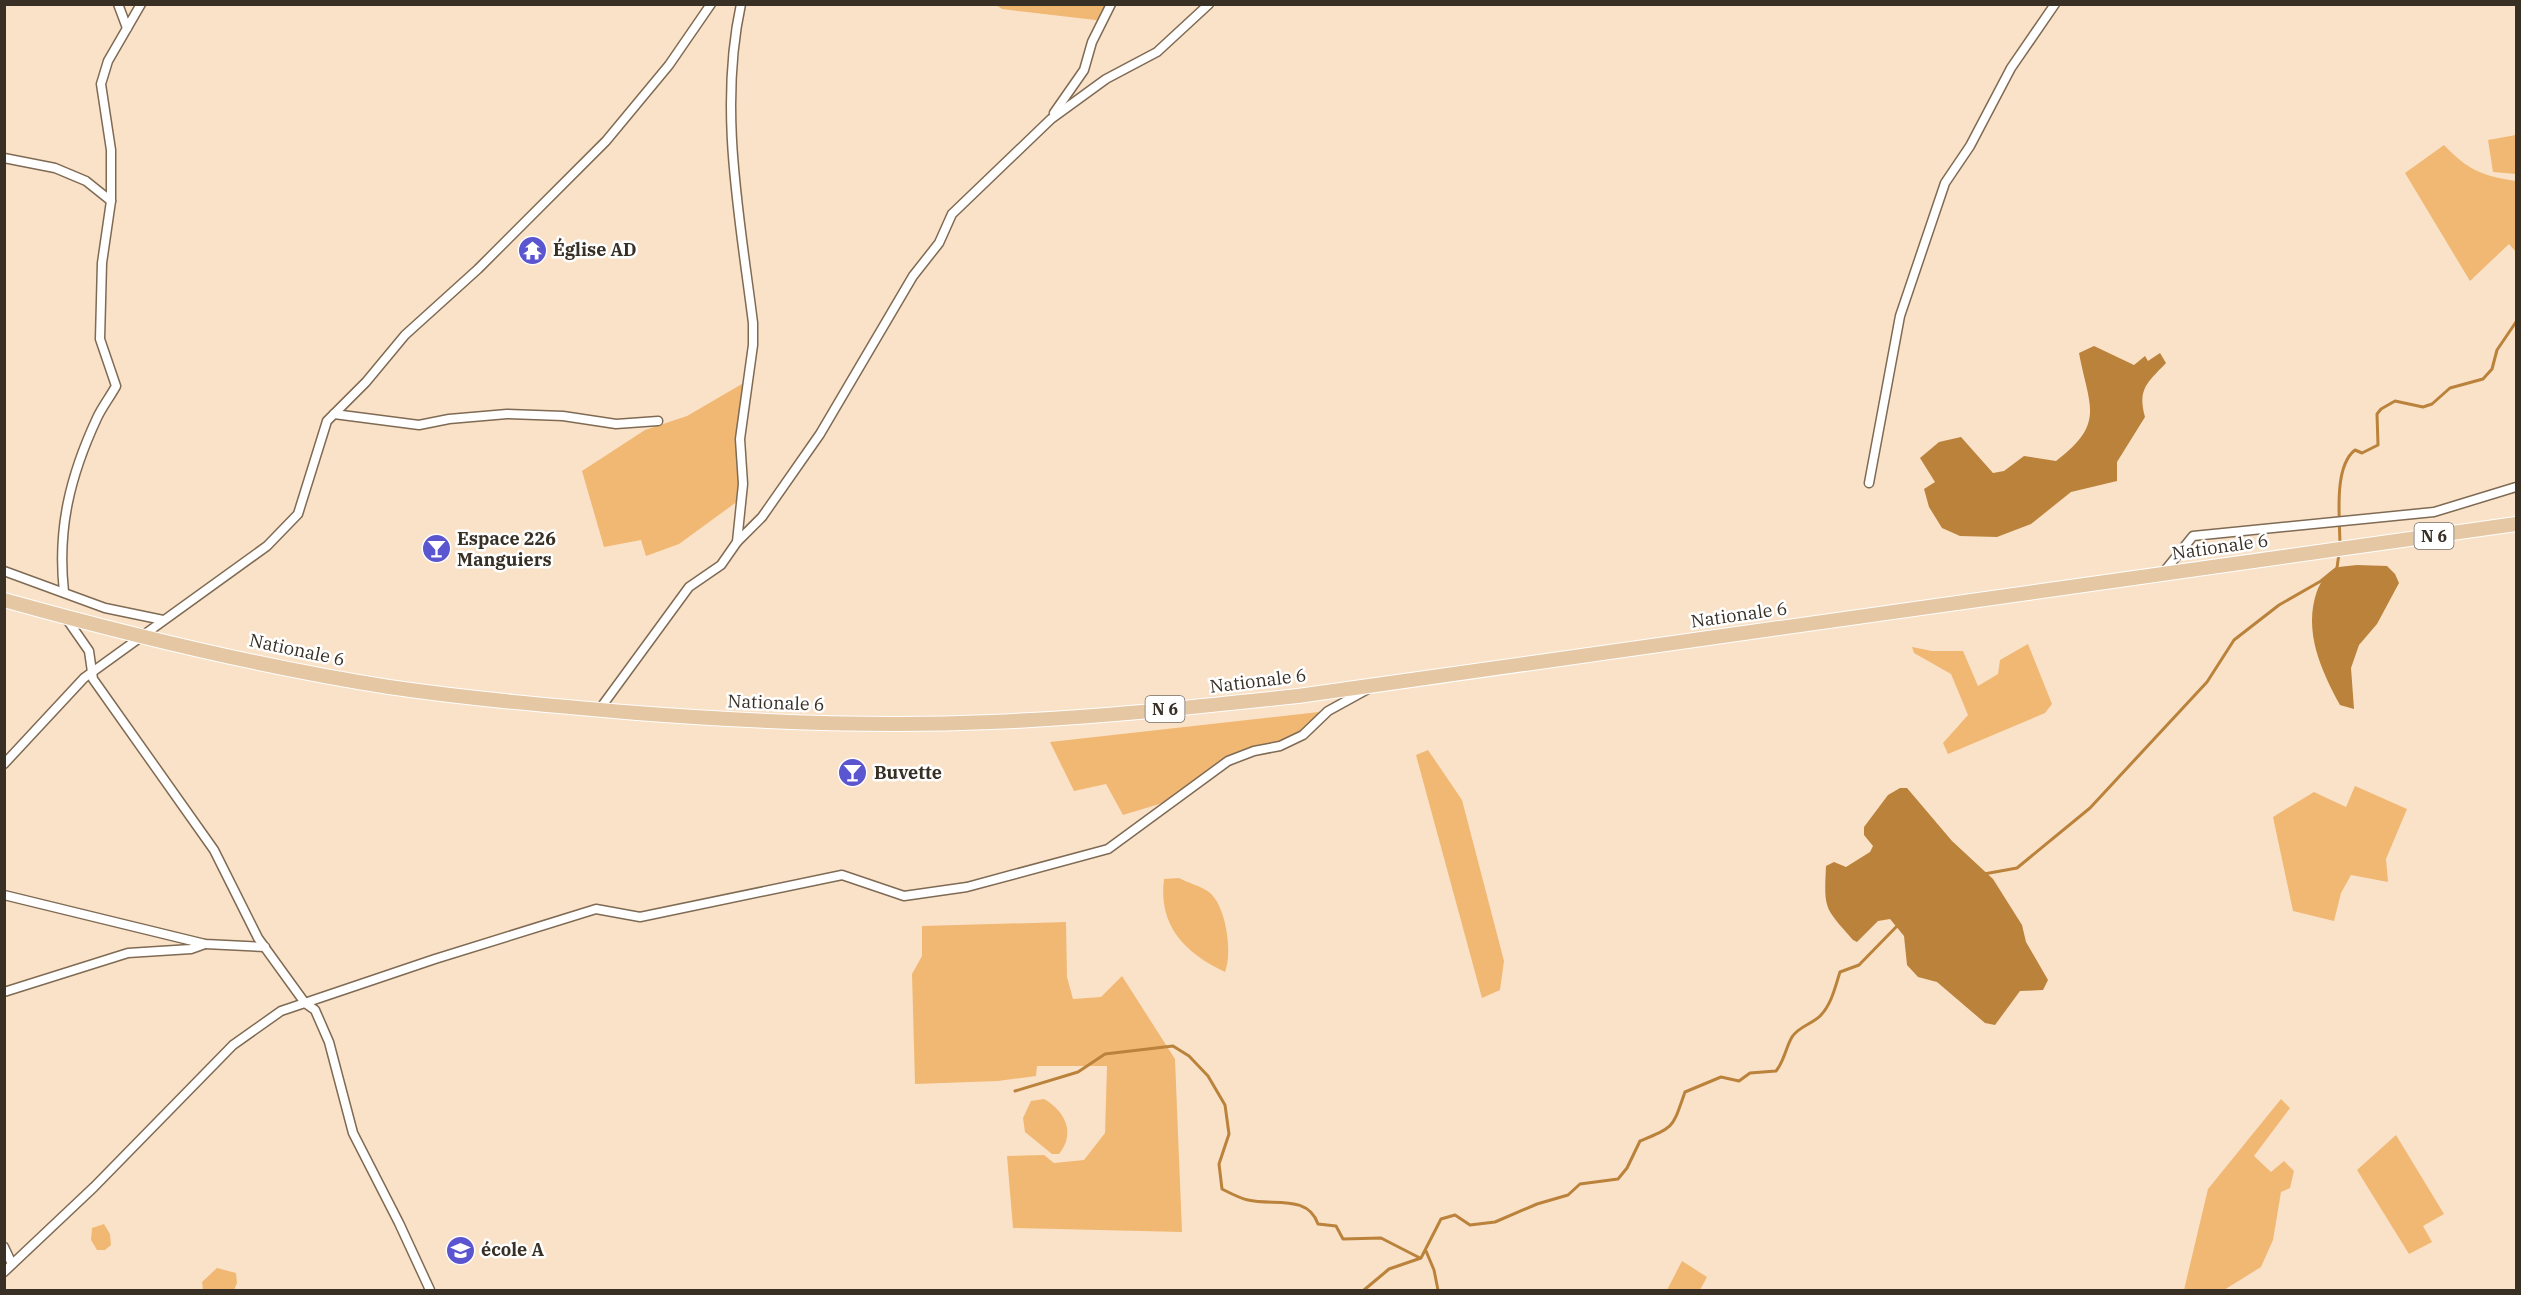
<svg xmlns="http://www.w3.org/2000/svg" width="2521" height="1295" font-family="'IBM Plex Serif',serif">
<rect width="100%" height="100%" fill="#fae2c8"/>
<g fill="#f1b874">
<path d="M996,5h115l-7,16 -102,-12z"/>
<path d="M2516,135v39l-23,-2 -5,-32z"/>
<path d="M2444,145c24,25 38,31 72,36v71l-7,-8 -39,37 -65,-108z"/>
<path d="M747,381l-7,58 2,59 -63,46 -33,12 -5,-16 -37,7 -22,-76 63,-41 42,-14z"/>
<path d="M2028,644l24,60 -7,9 -97,41 -5,-11 25,-28 -17,-41 -37,-21 -2,-6 20,4h31l15,35 20,-12 2,-14z"/>
<path d="M1328,711l-25,24 -75,26 -49,37 -56,17 -17,-31 -32,7 -24,-49z"/>
<path d="M1428,750l34,50 42,161 -4,29 -18,8 -66,-243z"/>
<path d="M2355,786l52,23 -21,50 2,23 -37,-7 -10,18 -7,28 -41,-10 -20,-94 41,-25 32,15z"/>
<path d="M1179,878c9,5 22,8 30,14 17,13 24,61 16,80 -40,-19 -67,-46 -61,-93z"/>
<path d="M1066,922l1,55 6,22 28,-2 21,-21 53,83 7,173 -169,-4 -6,-72 37,-1 10,8 30,-3 21,-27 2,-67h-70l-1,10 -38,5 -83,3 -3,-110 10,-18v-30z"/>
<path d="M1044,1099c21,12 32,34 15,55h-7l-27,-22 -2,-14 8,-17z"/>
<path d="M2281,1099l9,9 -36,48 17,16 13,-11 10,10 -4,17 -9,4 -8,48 -12,27 -37,23h-40l24,-101z"/>
<path d="M2396,1135l48,79 -21,12 9,16 -23,12 -52,-84z"/>
<path d="M104,1224l6,10 1,11 -6,5h-8l-6,-10 1,-12z"/>
<path d="M1682,1261l25,16 -7,13h-33z"/>
<path d="M217,1268l19,5 1,10 -3,7h-31l-1,-8z"/>
</g>
<g fill="#ba823b">
<path d="M2094,346l40,19 11,-9 3,5 12,-8 6,10c-18,19 -29,26 -21,54l-28,45v19l-46,11 -40,32 -34,13 -37,-1 -18,-8 -13,-21 -5,-18 11,-7 -15,-24 19,-16 22,-5 32,36 11,-2 20,-15 32,5c50,-38 33,-54 23,-108z"/>
<path d="M2357,565l30,1 8,8 4,9 -22,41 -18,21 -8,23 3,41 -14,-4c-19,-35 -37,-74 -23,-114 4,-10 11,-20 22,-24 5,-1 12,-1 18,-2z"/>
<path d="M1900,788h7l45,53 41,38 29,46 4,17 22,38 -5,10 -23,1 -25,34 -10,-2 -48,-41 -19,-5 -11,-12 -3,-29 -14,-17 -12,2 -21,21 -4,-2c-29,-33 -29,-30 -27,-74l8,-4 12,5 24,-15 3,-6 -9,-11v-8l24,-32z"/>
</g>
<g fill="none" stroke-linecap="round" stroke-linejoin="round">
<g stroke="#ba823b" stroke-width="3">
<path d="M2340,546c0,-26 -7,-79 15,-96l7,3 16,-8 -1,-31 4,-5 14,-8 28,6 9,-3 18,-16 33,-9 9,-10 5,-19 19,-28"/>
<path d="M1984,874l33,-6 73,-60 117,-126 27,-42 45,-35 42,-24 16,-13 2,-15"/>
<path d="M1015,1091l63,-19 27,-18 68,-8 16,10 19,20 17,29 4,29 -10,30 3,25c8,4 17,9 26,11 25,6 60,-6 70,24l18,2 7,13 38,-1 39,20"/>
<path d="M1426,1251l8,19 4,20"/>
<path d="M1364,1290l25,-21 32,-11 20,-39 14,-4 15,10 25,-3 42,-18 31,-9 12,-11 38,-5 9,-11 13,-27c36,-15 32,-13 45,-49l36,-15 18,4 11,-8 26,-2c9,-11 9,-22 16,-34 7,-11 21,-13 29,-22 11,-12 14,-28 19,-43l19,-7 39,-40"/>
</g>
<defs>
<g id="street">
<path d="M118,4l9,24"/>
<path d="M1054,113l30,-43 8,-28 19,-38"/>
<path d="M4,158l51,10 31,13 25,20"/>
<path d="M334,414l85,11 30,-6 58,-5 56,2 53,8 42,-3"/>
<path d="M1869,483l31,-167 45,-133 25,-37 41,-78 44,-64"/>
<path d="M737,542l25,-25 58,-83 93,-158 26,-33 13,-29 99,-95 55,-40 51,-27 52,-48"/>
<path d="M4,571l101,37 58,12"/>
<path d="M2163,573l30,-37 241,-24 82,-25"/>
<path d="M64,592c-7,-63 6,-116 33,-174 5,-11 13,-21 19,-32l-16,-47 2,-76 9,-62v-51l-10,-66 7,-23 33,-57"/>
<path d="M66,618l23,33 4,28 121,171 44,88 47,65 10,7 14,32 24,91 46,90 31,67"/>
<path d="M599,710l90,-123 32,-22 16,-23 6,-58 -3,-45 13,-94v-22c-13,-105 -35,-214 -12,-319"/>
<path d="M4,764l80,-86 183,-132 31,-32 29,-93 39,-39 39,-47 73,-66 128,-128 63,-76 42,-61"/>
<path d="M4,895l201,49 60,3"/>
<path d="M4,992l124,-39 63,-4 14,-5"/>
<path d="M4,1247l8,17"/>
<path d="M4,1272l90,-85 139,-142 48,-34 154,-52 161,-50 44,8 202,-42 62,21 63,-9 141,-38 120,-88 26,-10 26,-5 23,-11 25,-24 40,-22"/>
</g>
<path id="primary" d="M4,600c125,35 257,67 385,87 82,12 165,19 248,26 117,9 236,14 354,9 102,-4 205,-15 307,-26l1218,-172"/>
</defs>
<use href="#street" stroke="#7f6a53" stroke-width="11"/>
<use href="#primary" stroke="#fff" stroke-width="16"/>
<use href="#street" stroke="#fff" stroke-width="8"/>
<use href="#primary" stroke="#e5c7a4" stroke-width="14"/>
</g>
<defs>
<symbol id="temple-disc" viewBox="-11 -11 22 22"><circle r="9.5" fill="#5b56cf" stroke="#fff"/><path d="M0-6L5-2H3V0L6.5 2.5H4V6H1.5V3h-3V6H-4V2.5H-6.5L-3 0V-2H-5Z" fill="#fff"/></symbol>
<symbol id="bar-disc" viewBox="-11 -11 22 22"><circle r="9.5" fill="#5b56cf" stroke="#fff"/><path d="M-6-5H6L.8 .8V4.5H3.5V6h-7V4.5H-.8V.8Z" fill="#fff"/></symbol>
<symbol id="school-disc" viewBox="-11 -11 22 22"><circle r="9.5" fill="#5b56cf" stroke="#fff"/><path d="M0-5L7-2L0 1L-7-2ZM-4 1L0 2.5L4 1V4Q0 6-4 4Z" fill="#fff"/></symbol>
</defs>
<g fill-rule="evenodd">
<use href="#temple-disc" x="516" y="234" width="33" height="33"/>
<use href="#bar-disc" x="420" y="532" width="33" height="33"/>
<use href="#bar-disc" x="836" y="756" width="33" height="33"/>
<use href="#school-disc" x="444" y="1234" width="33" height="33"/>
</g>
<g text-anchor="middle" stroke-width="5" stroke-linejoin="round" paint-order="stroke">
<g fill="#fff" stroke="#746d66" stroke-width="1.5">
<rect x="2414.5" y="523" width="39" height="26" rx="4.5"/>
<rect x="1145.5" y="696" width="39" height="26" rx="4.5"/>
</g>
<g font-size="16" font-weight="bold" fill="#382f25">
<text x="2434" y="542">N 6</text>
<text x="1165" y="715">N 6</text>
</g>
<g font-size="18" font-weight="bold" fill="#382f25" stroke="#fff" text-anchor="start">
<text x="553" y="256">Église AD</text>
<text x="457" y="545">Espace 226<tspan x="457" dy="21">Manguiers</tspan></text>
<text x="874" y="779">Buvette</text>
<text x="481" y="1256">école A</text>
</g>
<g font-size="18" fill="#382f25" stroke="#fff">
<text transform="translate(2220 547) rotate(-8)" y="6">Nationale 6</text>
<text transform="translate(1739 615) rotate(-8)" y="6">Nationale 6</text>
<text transform="translate(297 650) rotate(12)" y="6">Nationale 6</text>
<text transform="translate(1258 681) rotate(-7)" y="6">Nationale 6</text>
<text transform="translate(776 703) rotate(2)" y="6">Nationale 6</text>
</g>
</g>
<rect width="2521" height="1295" fill="none" stroke="#382f25" stroke-width="12"/>
</svg>
